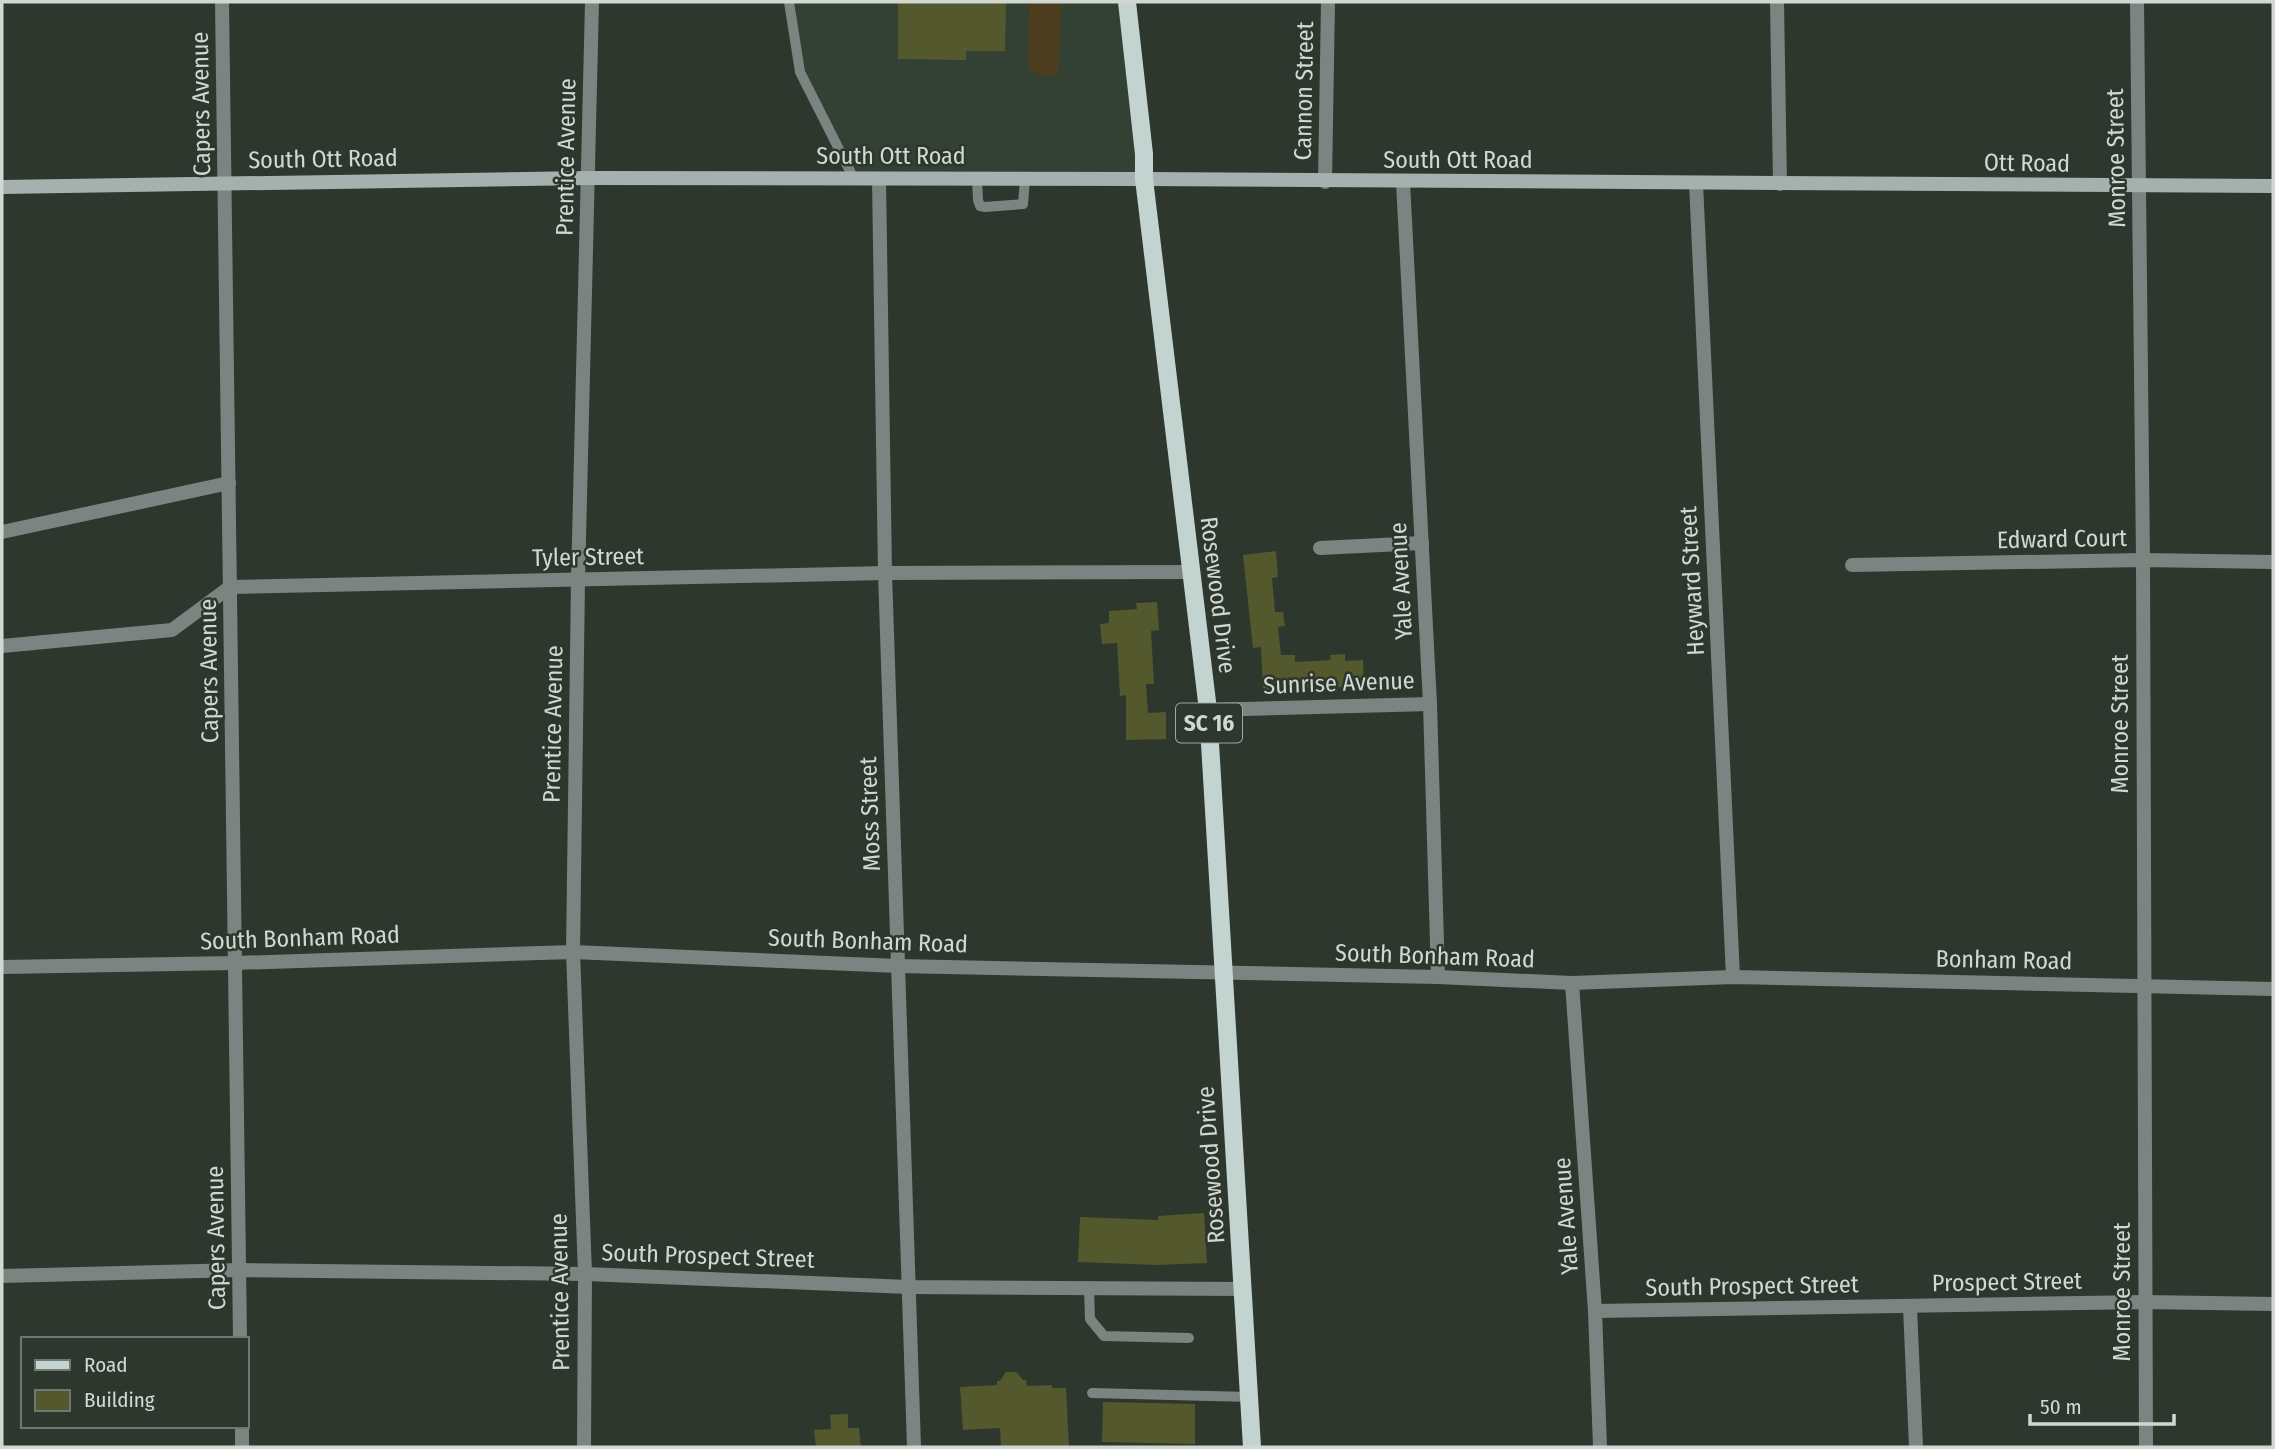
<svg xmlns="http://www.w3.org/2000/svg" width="2275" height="1449" font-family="'Fira Sans Condensed',sans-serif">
<rect width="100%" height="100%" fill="#2d372e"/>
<path fill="#324133" d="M789,2h338l17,177h-290l-54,-107z"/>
<path fill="#4c3d1f" d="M1029,2h33l-4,69 -3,4 -14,1 -13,-8z"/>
<g fill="#53592c">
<path d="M898,2h108l-1,49h-39v9l-68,-1z"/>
<path d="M1276,551l2,26 -6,1 3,34h8l2,14 -7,1 3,28h14v7l36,-2 -1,-5 15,-1v7l18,-1 1,26 -101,4 -2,-43 -8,1 -10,-93z"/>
<path d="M1157,602l2,28 -8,1 3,53h-8l2,29 18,-1v27l-40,1v-45l-6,1 -3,-53 -15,1 -2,-20 9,-1v-12l28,-2 -1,-6z"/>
<path d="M1204,1213l3,50 -49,2 -80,-3 2,-45 78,3v-4z"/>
<path d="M1006,1372h10l7,8h3l1,6 25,-1v3h14l3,59h-68l-1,-19 -37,2 -3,-43 37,-2v-4h3z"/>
<path d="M1103,1402l92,2v40l-93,-2z"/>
<path d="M848,1414v14h11l2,19h-45l-2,-17 17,-1 -1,-14z"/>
</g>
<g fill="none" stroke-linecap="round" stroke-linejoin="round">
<g stroke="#7c8482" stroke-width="10">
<path d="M789,2l11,70 54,107"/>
<path d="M977,178l1,22 2,6 5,1 38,-3 2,-25"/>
<path d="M1089,1288l1,31 14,17 85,2"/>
<path d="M1092,1393l158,4"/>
</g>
<g stroke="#7c8482" stroke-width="14">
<path d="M222,2l18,1337"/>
<path d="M1777,2l3,182"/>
<path d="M2137,2l6,558 3,887"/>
<path d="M879,179l6,394 29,874"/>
<path d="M1325,182l3,-180"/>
<path d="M1403,182l27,522 8,273"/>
<path d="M1696,183l37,794"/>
<path d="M2,532l227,-49"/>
<path d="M1320,548l102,-5"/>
<path d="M1852,565l291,-5 130,2"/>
<path d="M2,646l170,-16 58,-43 655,-14 305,-1"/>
<path d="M1208,710l222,-6"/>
<path d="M2,967l233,-4 338,-11 325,14 540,11 134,6 161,-6 540,12"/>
<path d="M1572,983l23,328 5,136"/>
<path d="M2,1276l238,-6 345,4 324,13 335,2"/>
<path d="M1910,1307l6,140"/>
<path d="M1595,1311l550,-9 128,2"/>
<path d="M242,1426v21"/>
<path d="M584,1447l1,-173 -12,-322 5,-372 14,-578"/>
</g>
<path stroke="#a4b1ae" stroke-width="14" d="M2,187l587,-9 555,1 1129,7"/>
<path stroke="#c3d3d0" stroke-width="18" d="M1127,2l17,152v25l64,531 44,737"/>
</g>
<g text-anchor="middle" stroke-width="5" stroke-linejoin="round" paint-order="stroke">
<rect fill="#2d372e" stroke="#a0a8a1" stroke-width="2" x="1176" y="703.5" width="66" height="39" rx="5"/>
<g font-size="23" font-weight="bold" fill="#d1d8d2">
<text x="1209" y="731">SC 16</text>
</g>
<g font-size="24" fill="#d1d8d2" stroke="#2d372e">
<text transform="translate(1304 91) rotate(-89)" y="8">Cannon Street</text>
<text transform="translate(201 104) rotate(-91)" y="8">Capers Avenue</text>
<text x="891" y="164">South Ott Road</text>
<text transform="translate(566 157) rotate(-89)" y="8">Prentice Avenue</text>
<text transform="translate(2116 158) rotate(-91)" y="8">Monroe Street</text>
<text transform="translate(323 159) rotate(-1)" y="8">South Ott Road</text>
<text x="1458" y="168">South Ott Road</text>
<text transform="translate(2027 163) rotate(1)" y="8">Ott Road</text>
<text transform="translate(2062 539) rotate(-1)" y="8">Edward Court</text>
<text transform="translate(588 557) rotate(-1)" y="8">Tyler Street</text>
<text transform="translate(1401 581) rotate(-93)" y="8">Yale Avenue</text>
<text transform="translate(1692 581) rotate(-93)" y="8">Heyward Street</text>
<text transform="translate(1218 595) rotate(83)" y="8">Rosewood Drive</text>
<text transform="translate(209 671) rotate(-91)" y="8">Capers Avenue</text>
<text transform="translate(1339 683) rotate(-2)" y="8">Sunrise Avenue</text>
<text transform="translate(553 724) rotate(-89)" y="8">Prentice Avenue</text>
<text transform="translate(2120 724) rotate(-90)" y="8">Monroe Street</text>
<text transform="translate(870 814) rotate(-92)" y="8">Moss Street</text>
<text transform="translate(300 938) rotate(-2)" y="8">South Bonham Road</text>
<text transform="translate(868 941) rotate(2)" y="8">South Bonham Road</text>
<text transform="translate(1435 956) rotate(2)" y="8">South Bonham Road</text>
<text transform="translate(2004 960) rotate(1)" y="8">Bonham Road</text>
<text transform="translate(1211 1165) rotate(-94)" y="8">Rosewood Drive</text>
<text transform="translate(1566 1216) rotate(-94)" y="8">Yale Avenue</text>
<text transform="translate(216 1238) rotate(-91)" y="8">Capers Avenue</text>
<text transform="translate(708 1256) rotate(2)" y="8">South Prospect Street</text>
<text transform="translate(2007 1282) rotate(-1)" y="8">Prospect Street</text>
<text transform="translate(1752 1286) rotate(-1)" y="8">South Prospect Street</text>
<text transform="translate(560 1292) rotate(-91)" y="8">Prentice Avenue</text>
<text transform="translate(2122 1292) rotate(-90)" y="8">Monroe Street</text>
</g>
</g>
<rect width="2275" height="1449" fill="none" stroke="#d1d8d2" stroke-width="7"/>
<rect x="21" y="1337" width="228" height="91" fill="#2d372e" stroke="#6f7770" stroke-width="2"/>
<rect x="35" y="1360" width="35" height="10" fill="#c3d3d0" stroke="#6f7770" stroke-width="2"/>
<text x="84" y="1372" font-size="21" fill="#d1d8d2">Road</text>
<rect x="35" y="1390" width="35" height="21" fill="#53592c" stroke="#6f7770" stroke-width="2"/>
<text x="84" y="1407" font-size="21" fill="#d1d8d2">Building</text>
<path d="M2030 1414v10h144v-10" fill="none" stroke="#d1d8d2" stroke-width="3.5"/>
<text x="2040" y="1414" font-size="21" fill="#d1d8d2" stroke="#2d372e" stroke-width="5" paint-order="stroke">50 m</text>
</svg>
